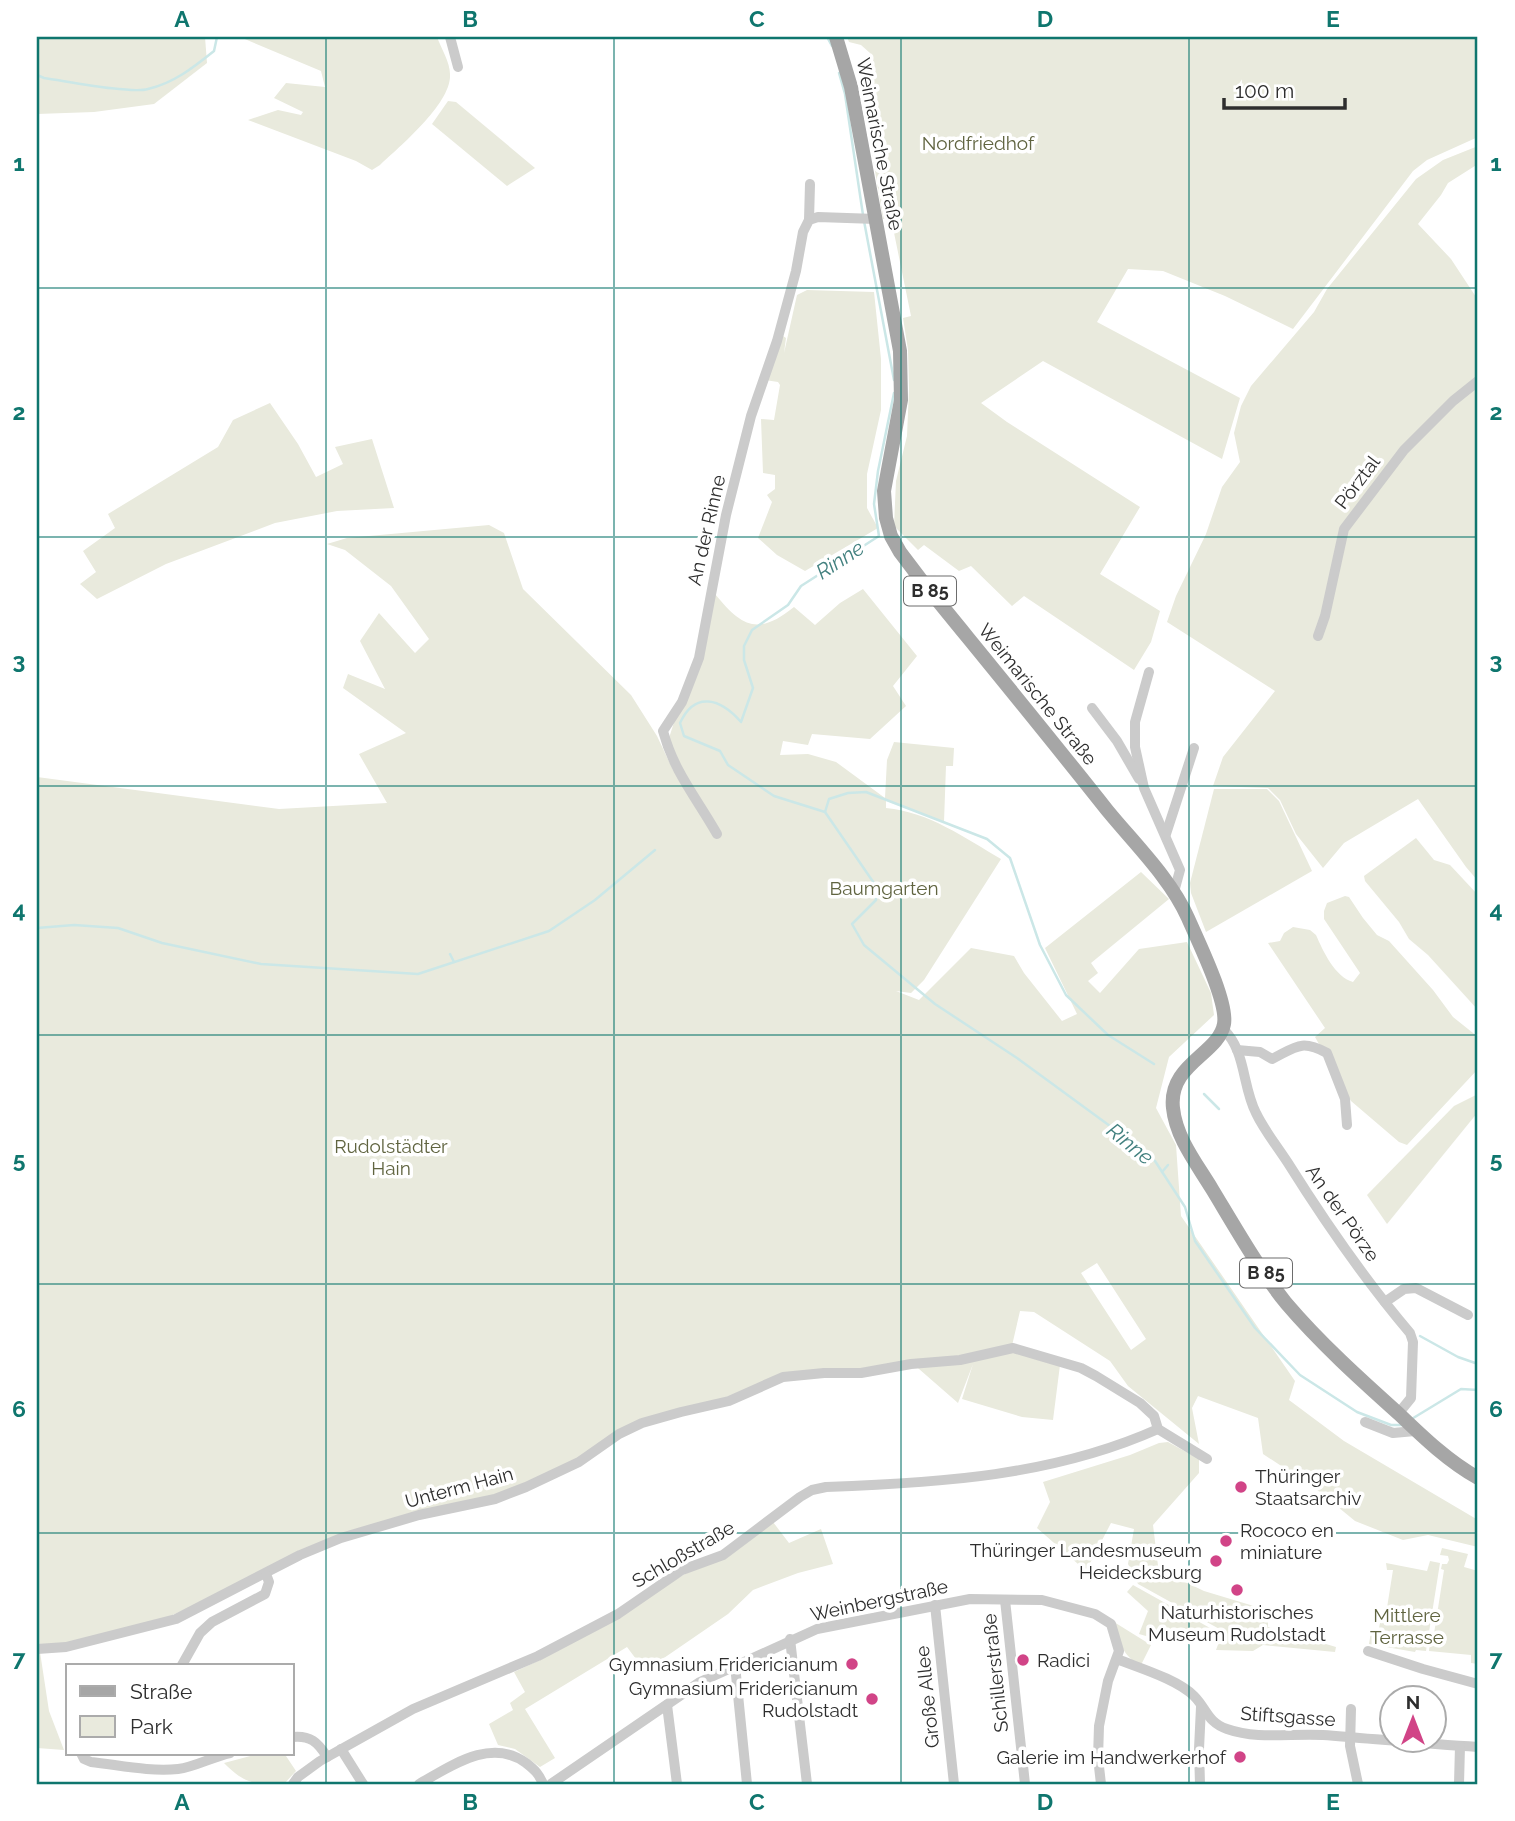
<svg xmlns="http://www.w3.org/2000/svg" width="1515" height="1821" font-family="Raleway,sans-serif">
<rect width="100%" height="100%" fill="#fff"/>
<g fill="#e9eadd" fill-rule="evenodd">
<path d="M37,37h168l2,26 -53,41 -60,8 -57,2z"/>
<path d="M240,37h197c4,11 13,25 13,37 2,29 -50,72 -70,91l-8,5 -16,-9 -108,-41 30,-10 23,5 2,-3 -29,-14 12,-15 39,4 -4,-16z"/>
<path d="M847,37h631v100l-51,23 -14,11 -120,158 -68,-33 -62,-25 -35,-2 -31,53 143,76 -18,61 -179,-98 -62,42 26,19 133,85 -40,67 60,37 -9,31 -17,28 -110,-74 -12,10 -41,-40 -12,5 -35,-26 -6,5 -24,-24 2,-45 11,-45 2,-47 -1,-39 -5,-32 8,-2 -20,-98 -8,1 -21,-126 10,-32 -2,-8 -9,-8 -12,-3z"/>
<path d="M448,101l8,1 79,66 -28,18 -75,-62z"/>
<path d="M1478,146v18l-30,19 -7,12 -23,29 33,35 27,41v581l-12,-14 -48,-68 -74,44 -21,25 -27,-34 -16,-34 -12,-12 -55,-2 10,-29 52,-66 -108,-69 9,-26 30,-62 16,-47 18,-25 -6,-29 7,-27 10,-20 63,-74 13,-23 89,-110 27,-19z"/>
<path d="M807,290l67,2 7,67v51l-14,64v34l11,20 -73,43 -28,-16 -19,-17 14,-36 -5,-7 8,-6v-14l-12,-2 -2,-54 13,1 6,-35 -2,-3 -13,-2 18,-44 3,2 -2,15 13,-58z"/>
<path d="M270,403l28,41 18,33 27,-13 -8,-17 37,-8 22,69 -57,3 -62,12 -109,41 -69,35 -17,-15 16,-12 -13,-21 32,-23 -7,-14 110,-67 15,-27z"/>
<path d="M489,525l15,8 19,56 108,106 26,41 16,34 6,-3 -10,-29 46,-144c27,33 43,42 79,13l21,18 25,-22 23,-14 54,67 -24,30 13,20 -36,33 -58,-5 -4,11 -25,-4 -3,14 28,-1 28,8 49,36 2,-38 7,-18 60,6 -1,18h-7l-2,56 -58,-23v9c43,4 79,30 115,51l-77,121 -13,13 -15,-2 23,9 52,-52 43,8 10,17 38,48 15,-7 -32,-66 96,-76 28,27 -78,64 7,10 -10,8 12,12 39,-44 48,-7 24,51 3,22 -45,42 -13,51 20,37 5,71 114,165 -6,19 55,41 134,79v27l-50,-12 -25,5 -48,-19 -39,-32 -53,-35 -5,-36 -60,-22 -6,12 7,36 -71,-58 -18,-25 -76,-49 -14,-1 -9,39 49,15 -7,55 -31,-3 -60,-18 11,-35 -15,39 -47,-41 -50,9 -37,-1 -162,45 -90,47 -73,32 -142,36 -193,89 -104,26 -23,1v-869l242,32 108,-6 -28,-49 47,-21 -63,-45 5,-14 37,15 -25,-48 19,-28 36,40 14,-14 -38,-53 -46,-36 -18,-6 20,-6zM1097,1263l49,76 -15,11 -50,-77z"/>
<path d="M1214,789h53l12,12 33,70 -106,61 -15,-39 -1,-10z"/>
<path d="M1416,838l18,22 16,5 28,30v115l-50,-55 -19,-16 -10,-17 -34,-41 -1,-5z"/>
<path d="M1345,896l4,1 14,21 14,17 12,6 44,49 20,27 25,20v32l-71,76 -8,-3 -48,-41 -36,-64 10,-9 -57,-85 12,-2 4,-8 9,-6 17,3 6,5c7,16 19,42 37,47l7,-9 -36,-54v-8l3,-8z"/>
<path d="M1478,1094v18l-91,112 -20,-29 87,-89z"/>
<path d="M1168,1442l31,17v14l-46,52 6,49 18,4 27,13 53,16 2,7 9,8v5l68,20 -1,5 -72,-7 -10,6 -37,-1 7,-19 -85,-47 -10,-20 6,-35 -23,-6 -25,48 -49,-43 13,-26 -7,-20 87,-27 29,-12z"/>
<path d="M773,1522l16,21 32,-14 12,35 -35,9 -45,17 -25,24 -83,57 -18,-24 -102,62 30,49 -15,9 -25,-18 -17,-4 -9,-21 24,-14 -3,-7 15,-11 -11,-20 26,-12z"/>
<path d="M1442,1548l26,6 -4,13 14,4v93l-7,-1v-8l-42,-4 1,-10 3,-1 11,-70 -3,-1 1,-5h5l2,-4 -1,-4 -8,-1z"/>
<path d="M1430,1561l10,2 -14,88 -10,-1 -1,2 -46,-8 2,-12h3l1,-4h4l3,-16 4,2 7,-44h-6l-1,-7 41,8z"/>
<path d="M1133,1585l86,48 -2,2 -24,-4 -47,5 -7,-2 9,-23 -21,-19z"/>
<path d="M1114,1622l37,23 -10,20c-20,-9 -20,-23 -27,-43z"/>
<path d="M37,1652h3l9,59 15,39 -27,-2z"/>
<path d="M262,1753h22l12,18 -12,13c-30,0 -38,1 -60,-21z"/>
</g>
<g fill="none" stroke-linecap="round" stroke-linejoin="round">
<g stroke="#cbe7e7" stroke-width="2.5">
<path d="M827,37l5,9"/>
<path d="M839,73l6,21 18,121"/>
<path d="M37,75l7,3c22,3 87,16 104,11 26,-6 46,-22 66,-38l3,-14"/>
<path d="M864,221l30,159"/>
<path d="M894,393l-16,78 -4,33 5,32 -78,50 -13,19 -36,25 -8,16v14l9,28 -12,34c-20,-23 -46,-32 -61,1l4,13 36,15 8,14 46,31 51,16 51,74v14l-24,24 12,21 71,59 82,54 108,79 30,24 30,46 10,34 60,87 45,47 57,37 34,13h11"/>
<path d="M825,812l4,-13 19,-6 18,-1 121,47 23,19 30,87 26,50 42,40 46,29"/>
<path d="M37,928l37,-3 44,3 44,15 99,21 157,10 131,-43 46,-31 60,-50"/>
<path d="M450,954l4,8"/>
<path d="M1204,1094l15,15"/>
<path d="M1162,1172l6,-7"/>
<path d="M1420,1336l38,21 20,7"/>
<path d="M1410,1420l51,-31 17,1"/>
</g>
<g stroke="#cbcbcb" stroke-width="10">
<path d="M450,37l8,30"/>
<path d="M809,220l1,-36"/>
<path d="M1318,636l7,-20 19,-87 60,-79 49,-49 25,-20"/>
<path d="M1149,672l-14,50v25l9,41 36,82 -6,22"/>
<path d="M1092,708l25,33 22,38"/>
<path d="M717,834c-21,-37 -43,-62 -54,-103l19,-29 17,-44 27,-143 25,-99 26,-75 19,-70 7,-39 6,-12 9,-3 58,2"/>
<path d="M1166,834l28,-86"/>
<path d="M1223,1029c23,21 19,57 33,84 8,17 21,33 32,50 37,59 77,117 122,170l3,9 -2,56 -13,16"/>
<path d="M1237,1050l23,2 12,7c24,-12 29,-20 55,-6l18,46 2,26"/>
<path d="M1385,1302l19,-13 12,-1 52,27"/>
<path d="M1365,1422l28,11 22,-2"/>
<path d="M1005,1600l20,184"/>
<path d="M935,1605l19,179"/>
<path d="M790,1639l17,145"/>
<path d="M37,1649l29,-2 110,-28 124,-64 41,-17 78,-23 76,-16 31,-12 53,-25 40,-28 23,-11 39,-11 48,-11 54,-24 41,-4h37l50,-9 49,-4 53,-12 68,20 15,8 44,27 14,13 4,13 49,30"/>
<path d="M1368,1651l55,18 55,15"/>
<path d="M1117,1659c22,9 60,20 77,37 13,13 13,26 33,33 31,11 64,4 96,6 52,4 103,9 155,12"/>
<path d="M182,1665l18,-32 12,-11 53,-28 4,-12 -3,-8"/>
<path d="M735,1665l12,119"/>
<path d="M667,1705l10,79"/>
<path d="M1351,1709l-1,37 8,38"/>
<path d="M292,1737c18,-2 26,5 35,20"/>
<path d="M341,1749l22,35"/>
<path d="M81,1753l3,6 7,3c28,3 59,10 87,7 17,-2 34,-12 52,-16"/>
<path d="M293,1784l5,-7 22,-16 93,-52 125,-53 80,-42 64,-44 41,-15 77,-58 12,-7 14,-3c113,-4 227,-11 332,-58"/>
<path d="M419,1784c32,-18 72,-47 107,-21 9,7 13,11 17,21"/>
<path d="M551,1784l149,-102 117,-53 153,-30 72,1 53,14 16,10 8,27 -11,30 -9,45 -1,32 3,26"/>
<path d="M1200,1784l-1,-35 2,-42"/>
<path d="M1459,1784l1,-38"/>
</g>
<path stroke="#a6a6a6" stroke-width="14" d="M836,37l15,50 49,264 1,49 -17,91 2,27 5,18 9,16 25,33c61,75 122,149 182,225 27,33 64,69 81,108 10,23 40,84 36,106 -5,30 -56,40 -51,84 3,30 24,56 39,81 23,38 46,79 74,114 34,40 74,76 113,111 25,24 49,47 79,64"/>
</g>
<path fill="none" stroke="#0f766e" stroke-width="2" stroke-opacity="0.55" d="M326,37v1747M614,37v1747M901,37v1747M1189,37v1747M37,288h1441M37,537h1441M37,786h1441M37,1035h1441M37,1284h1441M37,1533h1441"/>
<g fill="#d14487" stroke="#fff" stroke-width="2.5">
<circle cx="1241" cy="1487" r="7"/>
<circle cx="1226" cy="1541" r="7"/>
<circle cx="1216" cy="1561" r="7"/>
<circle cx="1237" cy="1590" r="7"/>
<circle cx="1023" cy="1660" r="7"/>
<circle cx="852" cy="1664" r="7"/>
<circle cx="872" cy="1699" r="7"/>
<circle cx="1240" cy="1757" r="7"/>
</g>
<g text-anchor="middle" stroke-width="7" stroke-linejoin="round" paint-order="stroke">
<g fill="#fff" stroke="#6d6d6d" stroke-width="2">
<rect x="904" y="576.5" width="52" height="29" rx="5"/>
<rect x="1240" y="1258.5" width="52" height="29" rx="5"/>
</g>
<g font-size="18" font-weight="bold" fill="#2e2e2e">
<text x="930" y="597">B 85</text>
<text x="1266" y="1279">B 85</text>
</g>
<g font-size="19" fill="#606440" stroke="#fff">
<text x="978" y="150">Nordfriedhof</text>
<text x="884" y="895">Baumgarten</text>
<text x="391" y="1153">Rudolstädter<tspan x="391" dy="22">Hain</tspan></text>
<text x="1407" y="1622">Mittlere<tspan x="1407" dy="22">Terrasse</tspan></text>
</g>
<g font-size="19" fill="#2e2e2e" stroke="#fff">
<text transform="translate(880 144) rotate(79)" y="7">Weimarische Straße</text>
<text transform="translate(1357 482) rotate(-53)" y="7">Pörztal</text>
<text transform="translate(706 530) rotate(-77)" y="7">An der Rinne</text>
<text transform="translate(1038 694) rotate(51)" y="7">Weimarische Straße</text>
<text transform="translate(1343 1213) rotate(55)" y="7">An der Pörze</text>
<text transform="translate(459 1487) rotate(-15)" y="7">Unterm Hain</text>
<text transform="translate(683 1554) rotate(-30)" y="7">Schloßstraße</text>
<text transform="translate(879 1600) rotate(-12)" y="7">Weinbergstraße</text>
<text transform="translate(995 1673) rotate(-96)" y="7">Schillerstraße</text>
<text transform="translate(927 1697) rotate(-96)" y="7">Große Allee</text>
<text transform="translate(1288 1716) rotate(4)" y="7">Stiftsgasse</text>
</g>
<g font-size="19" fill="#2e2e2e" stroke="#fff" text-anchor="end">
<text x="1255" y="1483" text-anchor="start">Thüringer<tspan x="1255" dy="22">Staatsarchiv</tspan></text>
<text x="1240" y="1537" text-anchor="start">Rococo en<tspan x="1240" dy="22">miniature</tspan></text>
<text x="1202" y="1557">Thüringer Landesmuseum<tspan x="1202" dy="22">Heidecksburg</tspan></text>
<text x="1237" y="1619" text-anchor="middle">Naturhistorisches<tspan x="1237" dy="22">Museum Rudolstadt</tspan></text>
<text x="1037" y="1667" text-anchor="start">Radici</text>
<text x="838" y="1671">Gymnasium Fridericianum</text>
<text x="858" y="1695">Gymnasium Fridericianum<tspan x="858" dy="22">Rudolstadt</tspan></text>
<text x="1226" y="1764">Galerie im Handwerkerhof</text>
</g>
<g font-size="21" font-style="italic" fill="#42807f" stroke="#fff">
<text transform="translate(840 560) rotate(-33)" y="7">Rinne</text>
<text transform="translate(1130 1144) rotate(39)" y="7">Rinne</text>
</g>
</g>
<rect width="1515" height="1821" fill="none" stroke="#ffffff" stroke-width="77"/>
<rect x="66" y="1664" width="228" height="91" fill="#ffffff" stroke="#ababab" stroke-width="2"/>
<rect x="80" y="1686" width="35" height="10" fill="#a6a6a6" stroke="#ababab" stroke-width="2"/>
<text x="130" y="1699" font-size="21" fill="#2e2e2e">Straße</text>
<rect x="80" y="1716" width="35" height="21" fill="#e9eadd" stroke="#ababab" stroke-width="2"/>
<text x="130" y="1734" font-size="21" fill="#2e2e2e">Park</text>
<g transform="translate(1413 1719)"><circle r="33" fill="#ffffff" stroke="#ababab" stroke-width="2"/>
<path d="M0-5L12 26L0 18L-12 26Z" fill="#d14487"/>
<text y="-10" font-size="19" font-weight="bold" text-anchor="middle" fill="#2e2e2e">N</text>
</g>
<path d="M1224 98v10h121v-10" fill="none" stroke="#2e2e2e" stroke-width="3.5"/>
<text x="1235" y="98" font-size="21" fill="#2e2e2e" stroke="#ffffff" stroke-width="5" paint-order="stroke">100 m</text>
<rect x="38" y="38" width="1438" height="1745" fill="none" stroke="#0f766e" stroke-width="2.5"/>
<g font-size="23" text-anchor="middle" font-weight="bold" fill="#0f766e">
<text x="182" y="27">A</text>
<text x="470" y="27">B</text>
<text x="757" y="27">C</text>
<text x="1045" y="27">D</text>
<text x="1333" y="27">E</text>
<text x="19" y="171">1</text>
<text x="1496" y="171">1</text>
<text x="19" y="420">2</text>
<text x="1496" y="420">2</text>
<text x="19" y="669">3</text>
<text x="1496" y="669">3</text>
<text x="19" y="918">4</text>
<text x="1496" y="918">4</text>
<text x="19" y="1168">5</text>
<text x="1496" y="1168">5</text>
<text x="19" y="1417">6</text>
<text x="1496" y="1417">6</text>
<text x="19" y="1666">7</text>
<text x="1496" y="1666">7</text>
<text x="182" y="1810">A</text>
<text x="470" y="1810">B</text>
<text x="757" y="1810">C</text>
<text x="1045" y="1810">D</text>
<text x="1333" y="1810">E</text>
</g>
</svg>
